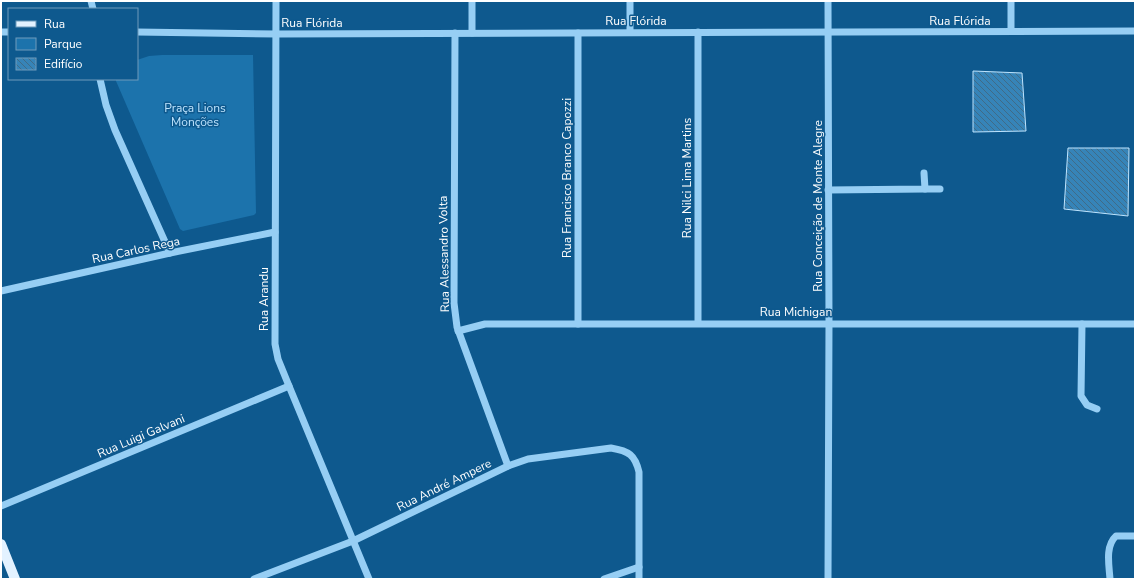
<svg xmlns="http://www.w3.org/2000/svg" width="1136" height="580" font-family="'Nunito Sans',sans-serif">
<defs>
<pattern id="building-back-hatch" width="6" height="6" patternUnits="userSpaceOnUse"><rect width="6" height="6" fill="#3684b8"/><path d="M-1 5l2 2M0 0l6 6M5-1l2 2" fill="none" stroke="#406b87"/></pattern>
</defs>
<rect width="100%" height="100%" fill="#0e598e"/>
<path fill="#1c73ac" d="M162,55h91l3,158 -2,2 -71,16 -3,-2 -64,-148v-2h21v-19l12,-4z"/>
<g fill="url(#building-back-hatch)" stroke="#bee4fe">
<path d="M973,71l49,2 4,58 -53,1z"/>
<path d="M1068,148h61l-1,68 -64,-7z"/>
</g>
<g fill="none" stroke-linecap="round" stroke-linejoin="round">
<g stroke="#96cef4" stroke-width="7">
<path d="M91,1l2,8"/>
<path d="M276,1l-1,343 3,15 11,27 80,193"/>
<path d="M1011,1v30"/>
<path d="M1,32h8"/>
<path d="M137,32l139,2 859,-3"/>
<path d="M630,32v-31"/>
<path d="M455,33l-1,270 3,24 51,139"/>
<path d="M472,33v-32"/>
<path d="M100,79l6,26 9,25 55,123"/>
<path d="M925,189h15"/>
<path d="M828,190l97,-1 -1,-16"/>
<path d="M1,291l169,-38 105,-21"/>
<path d="M698,323v-291"/>
<path d="M578,324v-291"/>
<path d="M1082,324l-1,72 6,9 10,4"/>
<path d="M458,331l27,-7h650"/>
<path d="M1,506l288,-120"/>
<path d="M254,579l99,-38 155,-75 20,-7 83,-11c18,3 24,7 28,24v107"/>
<path d="M604,579l35,-12"/>
<path d="M828,579l1,-256 -1,-322"/>
<path d="M1110,579c-1,-14 -5,-33 6,-43h19"/>
</g>
<path stroke="#e3f2ff" stroke-width="10" d="M1,544l14,35"/>
</g>
<g text-anchor="middle" stroke-width="3" stroke-linejoin="round" paint-order="stroke">
<g font-size="12" fill="#fff" stroke="#0e598e">
<text x="636" y="25">Rua Flórida</text>
<text x="960" y="25">Rua Flórida</text>
<text x="312" y="27">Rua Flórida</text>
<text transform="translate(567 178) rotate(-90)" y="4">Rua Francisco Branco Capozzi</text>
<text transform="translate(687 178) rotate(-90)" y="4">Rua Nilci Lima Martins</text>
<text transform="translate(818 206) rotate(-90)" y="4">Rua Conceição de Monte Alegre</text>
<text transform="translate(136 250) rotate(-12)" y="4">Rua Carlos Rega</text>
<text transform="translate(444 254) rotate(-91)" y="4">Rua Alessandro Volta</text>
<text transform="translate(264 299) rotate(-90)" y="4">Rua Arandu</text>
<text x="796" y="316">Rua Michigan</text>
<text transform="translate(141 436) rotate(-23)" y="4">Rua Luigi Galvani</text>
<text transform="translate(444 485) rotate(-26)" y="4">Rua André Ampere</text>
</g>
<g font-size="12" fill="#bee4fe" stroke="#0e598e">
<text x="195" y="112">Praça Lions<tspan x="195" dy="14">Monções</tspan></text>
</g>
</g>
<rect width="1136" height="580" fill="none" stroke="#ffffff" stroke-width="4"/>
<rect x="8" y="8" width="130" height="72" fill="#0e598e" stroke="#6e9bbb"/>
<rect x="16" y="21" width="20" height="6" fill="#e3f2ff" stroke="#6e9bbb"/>
<text x="44" y="28" font-size="12" fill="#ffffff">Rua</text>
<rect x="16" y="38" width="20" height="12" fill="#1c73ac" stroke="#6e9bbb"/>
<text x="44" y="48" font-size="12" fill="#ffffff">Parque</text>
<rect x="16" y="58" width="20" height="12" fill="url(#building-back-hatch)" stroke="#6e9bbb"/>
<text x="44" y="68" font-size="12" fill="#ffffff">Edifício</text>
</svg>
